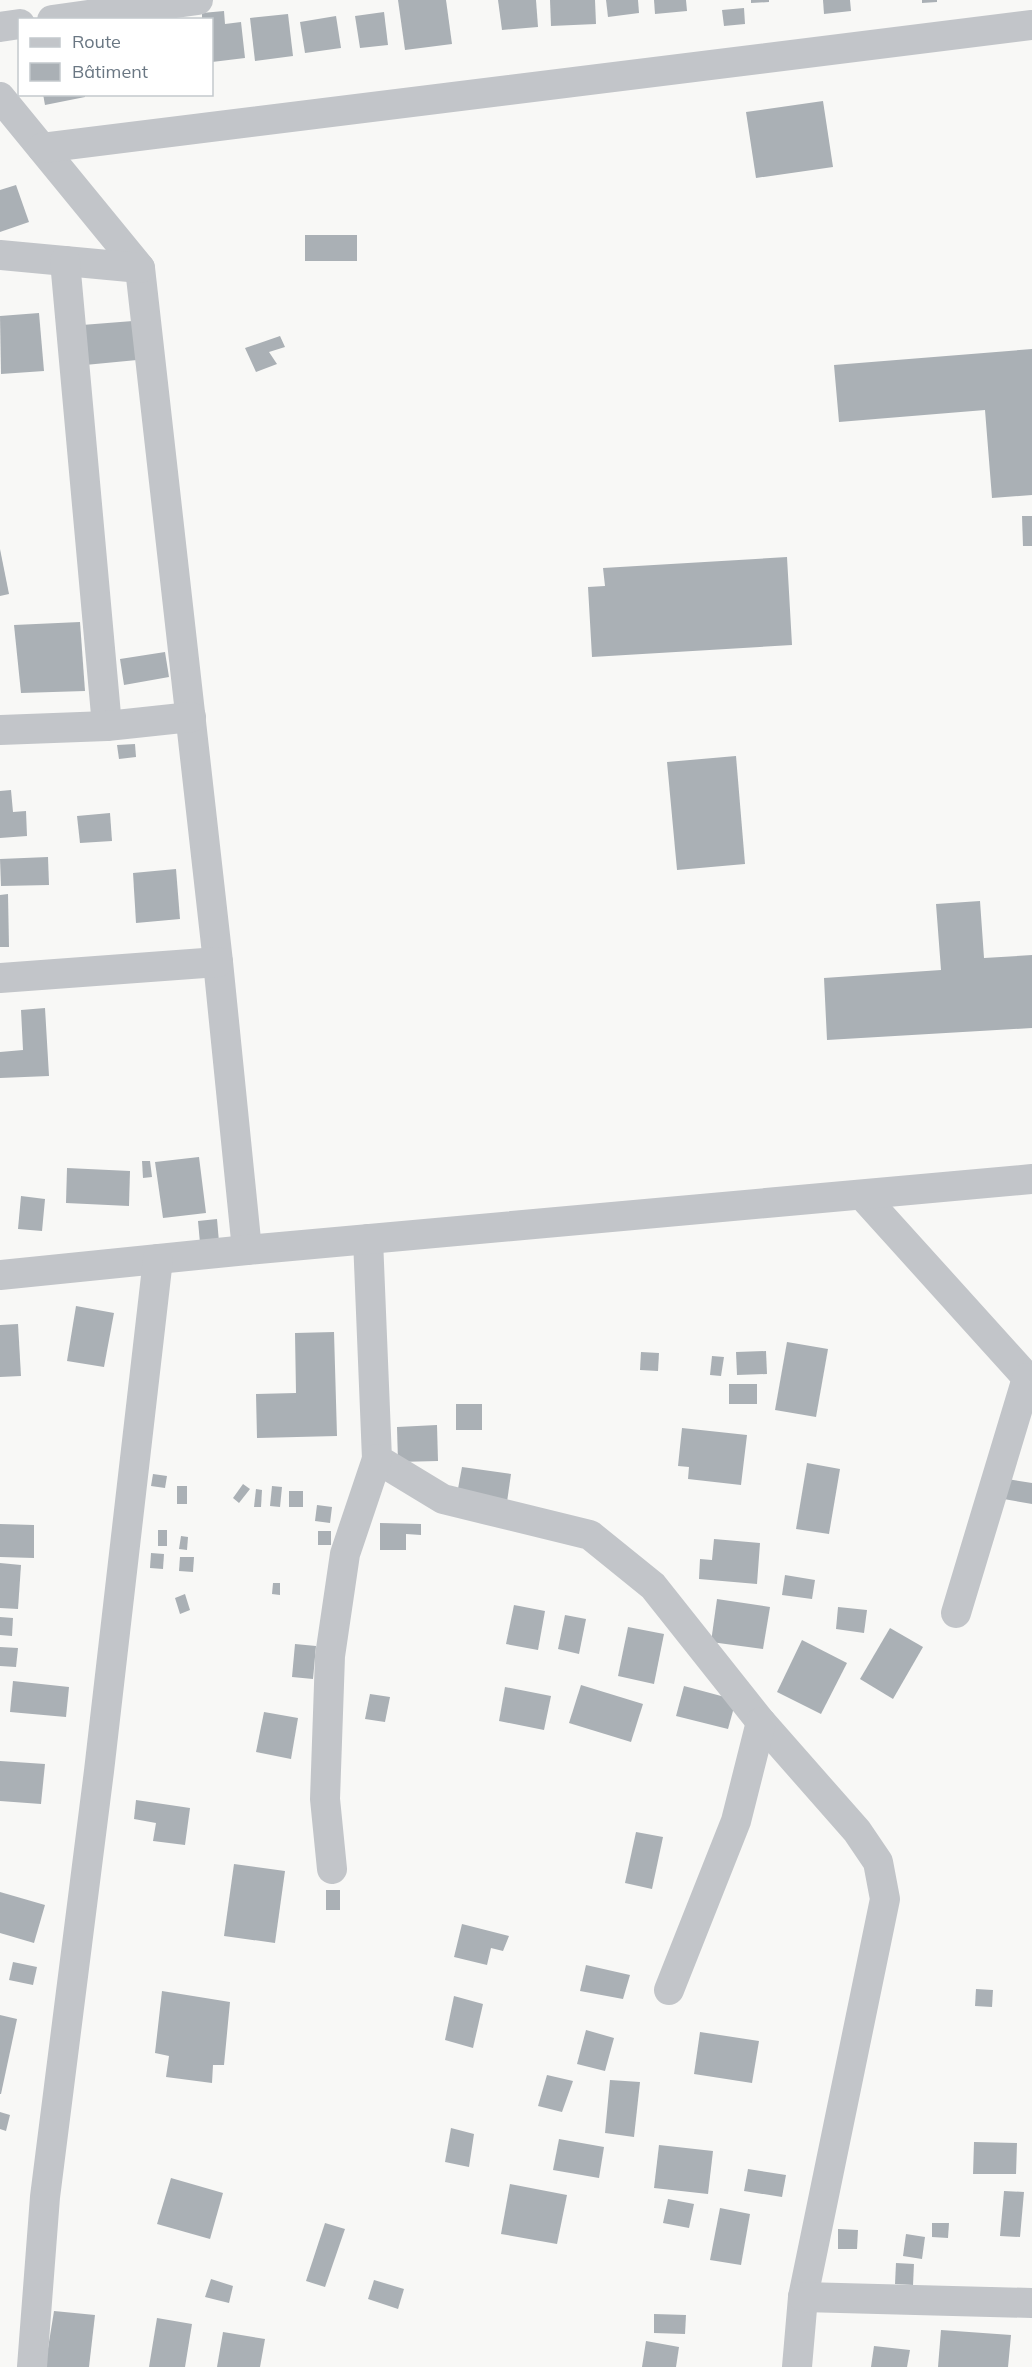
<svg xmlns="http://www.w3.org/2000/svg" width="1032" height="2367" font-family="Mulish,sans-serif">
<rect width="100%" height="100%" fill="#f8f8f6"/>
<g fill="#aab0b5">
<path d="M398,0h48l6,44 -47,6z"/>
<path d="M498,0h38l2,27 -36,3z"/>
<path d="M550,0h45l1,24 -45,2z"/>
<path d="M606,0h32l1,13 -31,4z"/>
<path d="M654,0h32l1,11 -32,3z"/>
<path d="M751,0h18v2l-18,1z"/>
<path d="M823,0h27l1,11 -27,3z"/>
<path d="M922,0h15v2l-15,1z"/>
<path d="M744,8l1,16 -21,2 -2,-16z"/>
<path d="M224,11l1,13 16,-2 4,36 -33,4v-42h-10v-7z"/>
<path d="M384,12l4,33 -28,3 -5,-32z"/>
<path d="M288,14l5,42 -38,5 -5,-43z"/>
<path d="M336,16l5,32 -36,5 -5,-31z"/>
<path d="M43,94h42v3l-40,8z"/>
<path d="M823,101l10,66 -77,11 -10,-66z"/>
<path d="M16,185l13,37 -29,10v-42z"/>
<rect x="305" y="235" width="52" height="26"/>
<path d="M39,313l5,58 -43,3 -1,-58z"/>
<path d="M133,321l4,39 -52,5 -3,-40z"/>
<path d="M280,336l5,11 -16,5 8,12 -21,8 -11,-24z"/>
<path d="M1032,349v146l-40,3 -7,-88 -146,12 -5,-57z"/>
<path d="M1022,516h10v30h-9z"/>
<path d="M0,549l9,45 -9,2z"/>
<path d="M787,557l5,88 -200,12 -4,-70 17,-1 -2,-18z"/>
<path d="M80,622l5,69 -64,2 -7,-68z"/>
<path d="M165,652l4,25 -45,8 -4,-26z"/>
<path d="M135,744l1,13 -17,2 -2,-14z"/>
<path d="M736,756l9,108 -68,6 -10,-108z"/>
<path d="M11,790l2,22 13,-1 1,25 -27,2v-47z"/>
<path d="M110,813l2,28 -32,2 -3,-27z"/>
<path d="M48,857l1,28 -48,1 -1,-27z"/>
<path d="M176,869l4,50 -44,4 -3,-50z"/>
<path d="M8,894l1,53h-9v-52z"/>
<path d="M980,901l4,57 48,-3v73l-205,12 -3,-62 117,-8 -5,-66z"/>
<path d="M45,1008l4,68 -49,2v-26l23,-2 -2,-40z"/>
<path d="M199,1157l7,56 -43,5 -8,-56z"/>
<path d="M142,1161h8l2,16 -9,1z"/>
<path d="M67,1168l63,3 -1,35 -63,-3z"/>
<path d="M21,1196l24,3 -3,32 -24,-2z"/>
<path d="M217,1219l2,23 -19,1 -2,-22z"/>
<path d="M76,1306l38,7 -10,54 -37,-6z"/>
<path d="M18,1324l3,52 -21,1v-52z"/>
<path d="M334,1332l3,104 -80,2 -1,-44 40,-1 -1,-60z"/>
<path d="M787,1342l41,7 -12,68 -41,-7z"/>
<path d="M766,1351l1,23 -30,1 -1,-23z"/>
<path d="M641,1352l18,1 -1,18 -18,-1z"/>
<path d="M712,1356l12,1 -3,19 -11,-1z"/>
<rect x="729" y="1384" width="28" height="20"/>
<rect x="456" y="1404" width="26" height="26"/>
<path d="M437,1425l1,36 -40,1 -1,-35z"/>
<path d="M682,1428l65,7 -6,50 -53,-6 1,-12 -11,-1z"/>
<path d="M807,1463l33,6 -11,65 -33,-5z"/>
<path d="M462,1467l49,7 -4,28 -50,-8z"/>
<path d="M153,1474l14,2 -2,12 -14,-2z"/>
<path d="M1001,1478l31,5v21l-34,-6z"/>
<path d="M243,1484l7,5 -11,14 -6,-5z"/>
<rect x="177" y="1486" width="10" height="18"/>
<path d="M272,1486l10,1 -2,20 -10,-1z"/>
<path d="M256,1489l6,1 -1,17h-7z"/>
<rect x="289" y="1491" width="14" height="16"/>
<path d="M317,1505l15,2 -2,16 -15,-2z"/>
<path d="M380,1523l41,1v11l-15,-1v16h-26z"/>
<path d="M0,1524l34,1v33l-34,-1z"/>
<rect x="158" y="1530" width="9" height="16"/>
<rect x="318" y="1531" width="13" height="14"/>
<path d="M181,1536l7,1 -1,13 -8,-1z"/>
<path d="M714,1539l46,4 -3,41 -58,-5 1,-20 12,1z"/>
<path d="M151,1553l13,1 -1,15 -13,-1z"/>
<path d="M180,1557h14l-1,15 -14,-1z"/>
<path d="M0,1563l21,2 -3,44 -18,-1z"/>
<path d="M785,1575l30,5 -3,19 -30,-4z"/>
<path d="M273,1583h7v12l-8,-1z"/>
<path d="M185,1594l5,16 -10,4 -5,-16z"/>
<path d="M717,1599l53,8 -7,42 -52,-7z"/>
<path d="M514,1605l31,6 -7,39 -32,-6z"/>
<path d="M838,1607l29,3 -3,23 -28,-4z"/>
<path d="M565,1615l21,4 -7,35 -21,-5z"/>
<path d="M0,1617l13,1 -1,18 -12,-1z"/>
<path d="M628,1627l36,7 -10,50 -36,-8z"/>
<path d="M890,1628l33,19 -30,52 -33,-20z"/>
<path d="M802,1640l45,23 -26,51 -44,-22z"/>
<path d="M295,1644l21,2 -3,33 -21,-2z"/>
<path d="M0,1647l18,1 -2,19 -16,-1z"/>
<path d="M13,1681l56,6 -3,30 -56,-5z"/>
<path d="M581,1685l62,19 -12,38 -62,-19z"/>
<path d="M684,1686l52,14 -8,29 -52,-13z"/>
<path d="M505,1687l46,9 -7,34 -45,-9z"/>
<path d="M370,1694l20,3 -5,25 -20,-3z"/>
<path d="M264,1712l34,6 -7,41 -35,-7z"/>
<path d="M0,1761l45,3 -4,40 -41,-3z"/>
<path d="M136,1800l54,8 -5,37 -32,-4 3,-18 -22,-4z"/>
<path d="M636,1832l27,5 -11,52 -27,-6z"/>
<path d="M234,1864l51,7 -10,72 -51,-7z"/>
<rect x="326" y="1890" width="14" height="20"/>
<path d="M0,1892l45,13 -11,38 -34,-10z"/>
<path d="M462,1924l47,12 -6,15 -12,-3 -4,17 -33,-8z"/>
<path d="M13,1962l24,5 -4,18 -24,-5z"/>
<path d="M586,1965l44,10 -7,24 -43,-8z"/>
<path d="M976,1989l17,1 -1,17 -17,-1z"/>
<path d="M162,1991l68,11 -6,63h-11l-1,18 -46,-6 3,-21 -14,-3z"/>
<path d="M454,1996l29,8 -10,44 -28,-8z"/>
<path d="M0,2015l17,4 -16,75h-1z"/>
<path d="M586,2030l28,8 -9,33 -28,-7z"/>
<path d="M700,2032l59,9 -7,42 -58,-9z"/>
<path d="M547,2075l26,6 -11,31 -24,-6z"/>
<path d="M610,2080l30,2 -6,55 -29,-4z"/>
<path d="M0,2112l10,3 -4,16 -6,-2z"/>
<path d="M451,2128l23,6 -5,33 -24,-5z"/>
<path d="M559,2139l45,8 -5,31 -46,-8z"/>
<path d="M974,2142l43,1 -1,31h-43z"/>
<path d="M659,2145l54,6 -5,43 -54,-6z"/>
<path d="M748,2169l38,6 -4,22 -38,-6z"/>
<path d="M171,2178l52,15 -13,46 -53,-15z"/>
<path d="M510,2184l57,11 -10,49 -56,-10z"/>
<path d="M1004,2191l20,1 -4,45 -20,-1z"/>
<path d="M668,2199l26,5 -5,24 -26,-5z"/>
<path d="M720,2208l30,6 -9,51 -31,-5z"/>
<path d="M325,2223l20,6 -20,58 -19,-6z"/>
<path d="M932,2223h17l-1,15 -16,-1z"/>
<path d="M838,2229l20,1 -1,19h-19z"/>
<path d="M906,2234l19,3 -3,22 -19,-3z"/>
<path d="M896,2263l18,1 -1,21 -18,-1z"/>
<path d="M211,2279l22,7 -4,17 -24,-6z"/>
<path d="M374,2280l30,9 -6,20 -30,-10z"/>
<path d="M54,2311l41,4 -6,52h-44z"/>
<path d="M654,2314l32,1 -1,19 -31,-1z"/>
<path d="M157,2318l35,6 -7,43h-36z"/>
<path d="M941,2330l70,5 -3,32h-70z"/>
<path d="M223,2332l42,7 -5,28h-43z"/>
<path d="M646,2341l33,6 -3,20h-34z"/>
<path d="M874,2346l36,4 -3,17h-36z"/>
</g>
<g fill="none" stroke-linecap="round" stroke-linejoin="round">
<g stroke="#c2c5c9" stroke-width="30">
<path d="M52,20l146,-20"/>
<path d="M0,27l20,-3"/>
<path d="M0,97l140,171 78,694 29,288"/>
<path d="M42,148l990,-123"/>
<path d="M0,255l140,13"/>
<path d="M65,261l42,465"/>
<path d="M0,730l107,-4 84,-9"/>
<path d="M0,978l218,-16"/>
<path d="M862,1195l170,188"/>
<path d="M368,1239l9,220 66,40 147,36 63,51 108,136 96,109 21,31 7,37 -82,398 -6,70"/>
<path d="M0,1275l247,-25 785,-71"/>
<path d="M956,1613l71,-235"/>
<path d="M332,1869l-7,-70 5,-143 15,-102 32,-95"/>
<path d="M669,1990l67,-169 25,-99"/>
<path d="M803,2297l229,6"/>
<path d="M32,2367l13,-170 54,-426 59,-512"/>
</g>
</g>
<rect x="18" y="18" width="195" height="78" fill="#ffffff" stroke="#c3c9cd" stroke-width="1.5"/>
<rect x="30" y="38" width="30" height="9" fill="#c2c5c9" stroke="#c3c9cd" stroke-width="1.5"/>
<text x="72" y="48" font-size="18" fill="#6a7783">Route</text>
<rect x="30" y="63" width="30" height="18" fill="#aab0b5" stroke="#c3c9cd" stroke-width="1.5"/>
<text x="72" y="78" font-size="18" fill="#6a7783">Bâtiment</text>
</svg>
